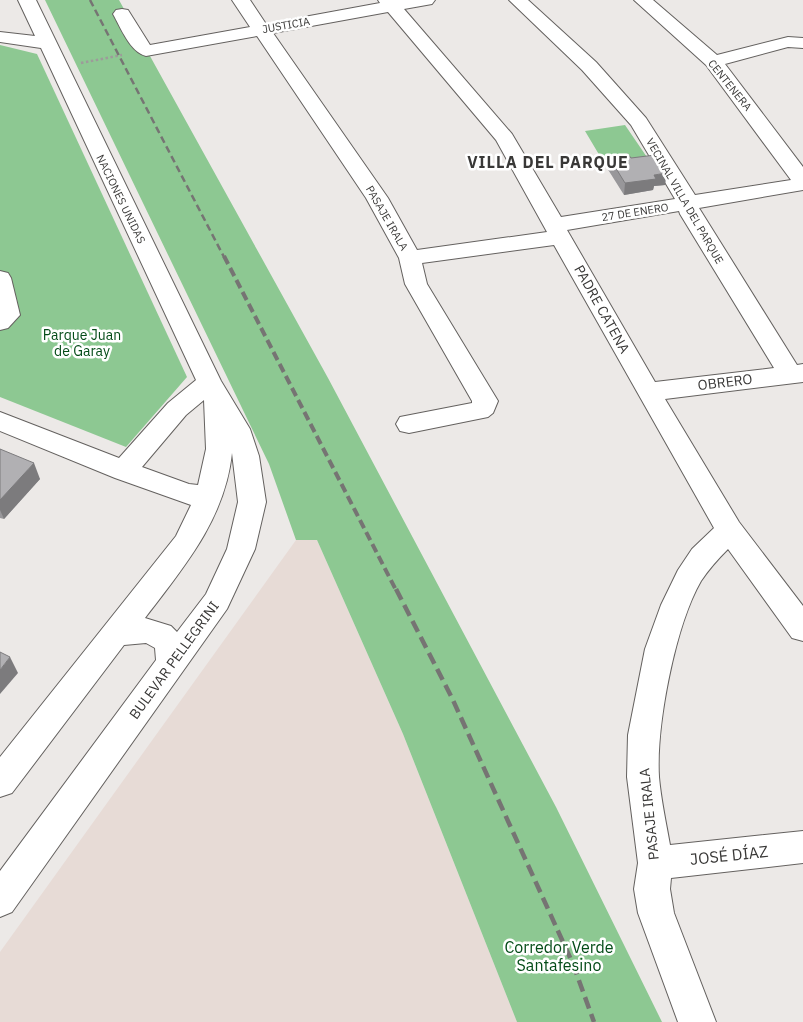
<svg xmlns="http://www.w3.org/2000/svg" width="803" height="1022" font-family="'IBM Plex Sans',sans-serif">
<rect width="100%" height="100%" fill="#ece9e7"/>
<path fill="#e7dbd6" d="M296,540h21l86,194 114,288h-517v-70z"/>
<g fill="#8dc892">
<path d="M45,0h74l209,378 228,429 106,215h-145l-114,-288 -86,-194h-21l-27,-76z"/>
<path d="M0,45l37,9 150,323 -61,70 -126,-50z"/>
<path d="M625,125l28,41h-27l-19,2 -22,-37z"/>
</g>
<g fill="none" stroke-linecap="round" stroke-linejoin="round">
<defs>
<g id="minor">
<path d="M18,0h18l185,381 29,48 9,27 7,46 -11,47 -28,60 -215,303 -12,5v-46l156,-211 -1,-12 -9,-5 -22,2 -112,148 -12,4v-40l176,-221 15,-31 -76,-27 -115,-47v-19l119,46 49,-55 28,-23 -155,-332 -41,-6v-10l35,4zM204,400l2,49 -8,36 -9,-1 -47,-17 44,-52zM232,453l6,49 -11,47 -21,45 -29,38 -6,-6 -26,-8c39,-51 80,-99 87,-165z"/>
<path d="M232,0h18l16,24 114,-21 -2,-3h57l-3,4 -28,5 108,125 49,83 114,-18 -44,-74 -49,-55 -73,-70h19l68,62 50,56 49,77 96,-15 -85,-115 -72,-65h19l64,55 71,-18 15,1v10l-15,-1 -63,17 78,103v23l-104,18 98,157 6,-1v18l-138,17 74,123 64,84v35l-11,-3 -64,-89c-10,10 -19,20 -27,32 -26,45 -45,145 -42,196 2,23 7,45 11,68l133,-14v32l-132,15 -1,11 4,24 42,109h-38l-40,-109 -4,-24 4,-26 -11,-86 1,-42 17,-86 16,-44 17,-35 14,-21 22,-21 -160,-283 -132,18 5,21 71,117 -5,12 -5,4 -79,16 -9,-2 -4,-7 4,-7 72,-14v-2l-67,-117 -6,-26 -33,-60 -109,-162 -111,20c-16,-4 -25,-28 -33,-42l3,-4 6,-1 6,1 22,35 100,-18zM388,12l108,128 51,92 -130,18 -29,-52 -115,-165zM679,211l1,3 94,154 -119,14 -88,-152z"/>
<path d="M0,271l8,2 3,5 9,37 -12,13 -8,2z"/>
</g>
</defs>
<use href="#minor" stroke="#64615f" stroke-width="2"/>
<path stroke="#9d9b9a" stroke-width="2.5" stroke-dasharray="2.5 2.5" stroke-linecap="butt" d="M81,63l41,-8"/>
<use href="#minor" fill="#fff" fill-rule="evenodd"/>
<path stroke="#767473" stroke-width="2.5" stroke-dasharray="7 4" stroke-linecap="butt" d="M90,0l134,257"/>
<path stroke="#767473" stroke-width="4" stroke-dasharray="9 4.5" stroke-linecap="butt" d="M224,256l172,334"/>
<path stroke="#767473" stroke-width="4.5" stroke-dasharray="12 6" stroke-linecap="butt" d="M396,589l56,109 121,266 21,58"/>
</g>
<g fill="#98979a">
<path d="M609,157l22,1 34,27 -11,1 -1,4 -29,5 -17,-27z"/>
<path d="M0,449l40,30 -36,40 -4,-1z"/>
</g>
<g fill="#7c7b7d">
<path d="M667,173l-2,12 -11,1 -1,4 -29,5 1,-12 29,-8z"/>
<path d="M34,463l6,16 -36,40 -4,-9v-10z"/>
<path d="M10,657l8,16 -18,21v-24z"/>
</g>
<g fill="#b1b0b3" stroke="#7c7b7d">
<path d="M628,154l3,4 24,-3 12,18 -13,2 2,4 -31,4 -16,-26z"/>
<path d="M0,449l34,14 -34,37z"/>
<path d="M0,652l10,5 -10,13z"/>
</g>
<g text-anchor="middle" stroke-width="5" stroke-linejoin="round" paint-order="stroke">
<g font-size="11" fill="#393837" stroke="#fff">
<text transform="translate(286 25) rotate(-10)" y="4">JUSTICIA</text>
<text transform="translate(730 85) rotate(51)" y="4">CENTENERA</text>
<text transform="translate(121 199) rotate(64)" y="4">NACIONES UNIDAS</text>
<text transform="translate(685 201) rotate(60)" y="4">VECINAL VILLA DEL PARQUE</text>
<text transform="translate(635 212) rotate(-9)" y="4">27 DE ENERO</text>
<text transform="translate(387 218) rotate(60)" y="4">PASAJE IRALA</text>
</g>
<g font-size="14" fill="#393837" stroke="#fff">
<text transform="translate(602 309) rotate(61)" y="5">PADRE CATENA</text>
<text transform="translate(725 382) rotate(-7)" y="5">OBRERO</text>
<text transform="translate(174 660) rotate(-54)" y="5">BULEVAR PELLEGRINI</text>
<text transform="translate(649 814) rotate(-96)" y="5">PASAJE IRALA</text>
</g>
<g font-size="14" fill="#034b17" stroke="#fff">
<text x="82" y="340">Parque Juan<tspan x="82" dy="16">de Garay</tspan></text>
</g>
<g font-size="16" font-weight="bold" letter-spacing="1" fill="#393837" stroke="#fff">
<text x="548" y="168">VILLA DEL PARQUE</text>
</g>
<g font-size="16" fill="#393837" stroke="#fff">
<text transform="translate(729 855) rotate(-6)" y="6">JOSÉ DÍAZ</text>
</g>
<g font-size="16" fill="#034b17" stroke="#fff">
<text x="559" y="953">Corredor Verde<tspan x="559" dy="18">Santafesino</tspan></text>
</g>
</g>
</svg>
